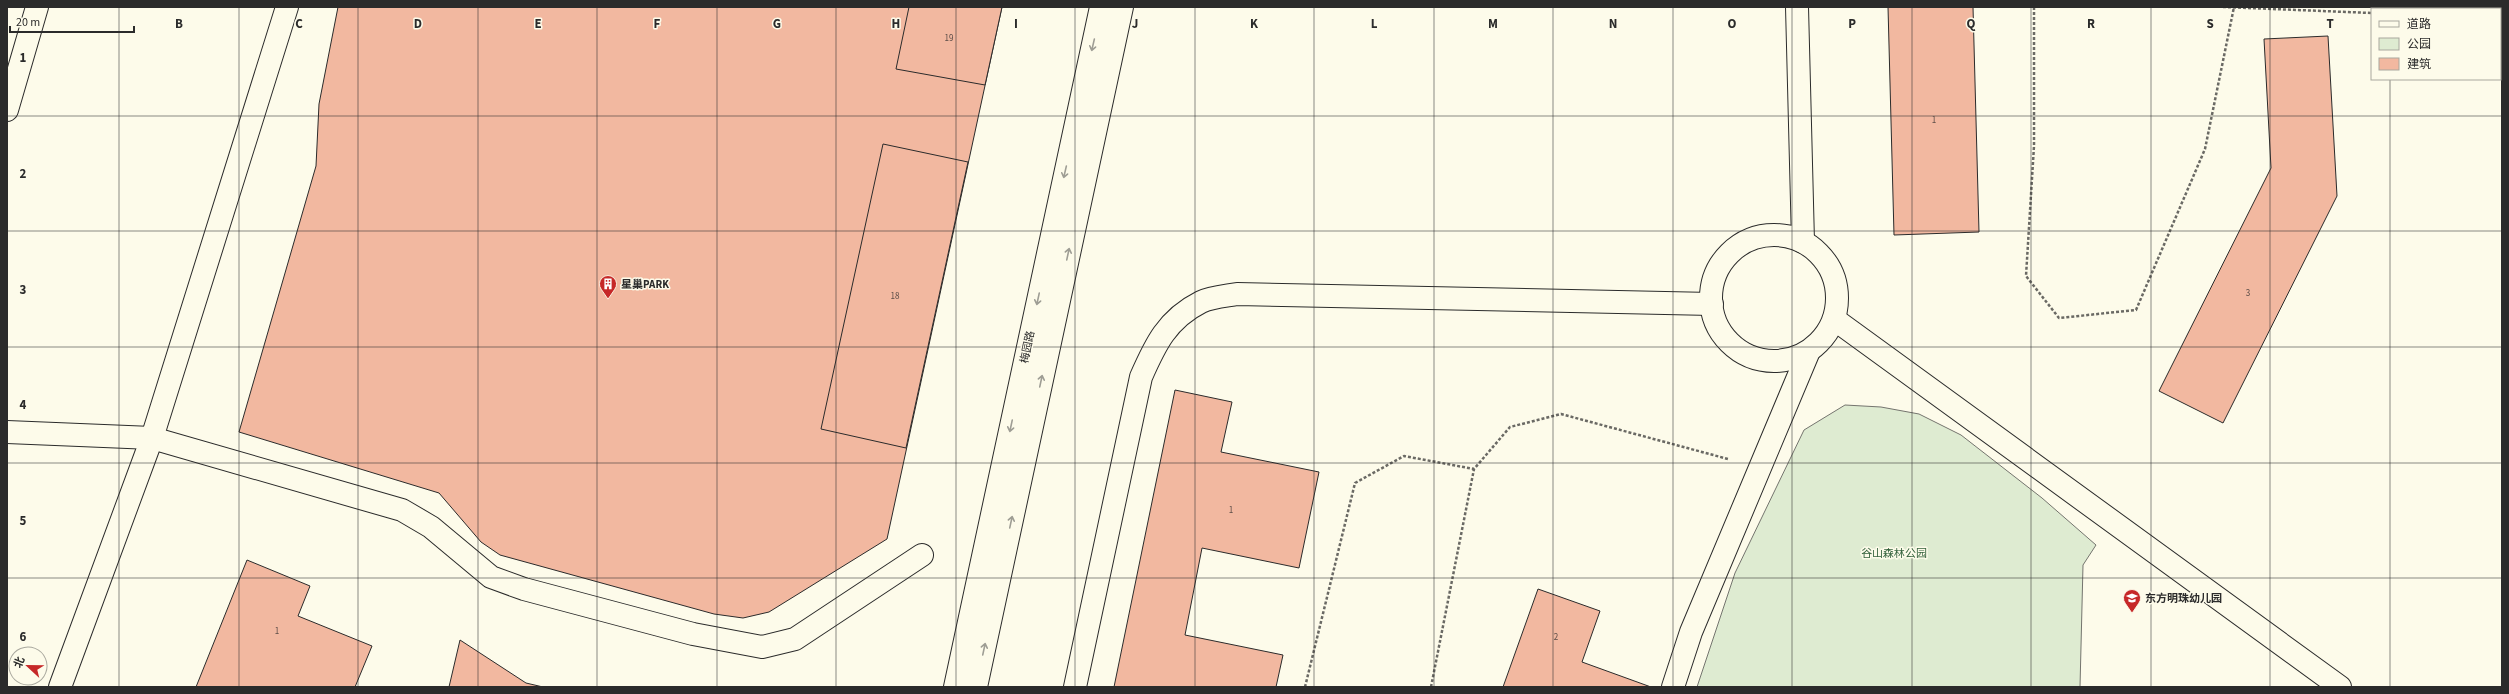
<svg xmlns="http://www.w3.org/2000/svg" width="2509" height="694" font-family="'Source Sans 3','Noto Sans SC',sans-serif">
<rect width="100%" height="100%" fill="#fdfbea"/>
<path fill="#deebd1" stroke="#74746e" d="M1845,405l36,2 38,7 42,21 81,63 54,47 -13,20 -3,122h-383l38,-114 69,-143z"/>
<g fill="#f2b8a0" stroke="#2b2b2b">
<path d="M338,7h664l-115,532 -118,73 -26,6 -29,-4 -214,-59 -19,-13 -42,-49 -200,-61 77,-266 3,-62z"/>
<path d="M909,7h93l-17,78 -89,-16z"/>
<path d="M1888,7h85l6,225 -85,3z"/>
<path d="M2328,36l9,160 -114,227 -64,-32 112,-223 -7,-129z"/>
<path d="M883,144l85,18 -62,286 -85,-19z"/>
<path d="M1175,390l57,12 -11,50 98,20 -20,96 -97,-20 -17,87 98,20 -7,32h-162z"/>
<path d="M247,560l63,26 -12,30 74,30 -17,41h-159z"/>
<path d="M1538,589l62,22 -18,51 69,25h-148z"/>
<path d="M460,640l66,43 17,4h-94z"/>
</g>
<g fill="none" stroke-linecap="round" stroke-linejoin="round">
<defs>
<g id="minor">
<path d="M1797,7l6,235"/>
<circle cx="1774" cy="298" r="63"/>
<path d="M1834,319l506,368"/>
<path d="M7,432l145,6 250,72 29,17 60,50 33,12 169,45 69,13 33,-8 127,-84"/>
<path d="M60,687l92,-249 135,-431"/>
<path d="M955,687l146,-680"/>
<path d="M976,687l146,-680"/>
<path d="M1075,687l66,-310c14,-32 26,-58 60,-75 10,-5 25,-6 36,-8l475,10"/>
<path d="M1673,687l18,-55 118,-281"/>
</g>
<path id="major" d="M7,110l30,-103"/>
</defs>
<use href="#minor" stroke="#2b2b2b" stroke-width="24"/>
<use href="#major" stroke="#2b2b2b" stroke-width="24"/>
<g stroke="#6a6964" stroke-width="2.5" stroke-dasharray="3 2" stroke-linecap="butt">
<path d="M2034,7v139l-8,130 33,42 77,-8 69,-161 29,-142"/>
<path d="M2223,7l149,6"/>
<path d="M2500,17h2"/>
<path d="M1305,687l50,-204 49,-27 70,13"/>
<path d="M1431,687l43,-218 36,-42 51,-13 167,45"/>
</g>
<use href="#minor" stroke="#fdfbea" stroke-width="22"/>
<use href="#major" stroke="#fdfbea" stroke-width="22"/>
</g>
<defs><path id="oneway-shaft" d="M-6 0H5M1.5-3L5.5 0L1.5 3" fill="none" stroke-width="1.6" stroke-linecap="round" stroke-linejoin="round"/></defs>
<g stroke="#9e9d94">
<use href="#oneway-shaft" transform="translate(1093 45) rotate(103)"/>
<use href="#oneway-shaft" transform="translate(1065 172) rotate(103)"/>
<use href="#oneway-shaft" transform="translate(1068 254) rotate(-78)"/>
<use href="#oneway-shaft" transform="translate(1038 299) rotate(102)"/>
<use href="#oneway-shaft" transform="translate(1041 381) rotate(-78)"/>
<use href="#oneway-shaft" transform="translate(1011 426) rotate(102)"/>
<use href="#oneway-shaft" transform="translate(1011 522) rotate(-78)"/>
<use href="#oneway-shaft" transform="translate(984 649) rotate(-78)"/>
</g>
<path fill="none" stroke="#2b2b2b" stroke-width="1" stroke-opacity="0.55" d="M119,7v680M239,7v680M358,7v680M478,7v680M597,7v680M717,7v680M836,7v680M956,7v680M1075,7v680M1195,7v680M1314,7v680M1434,7v680M1553,7v680M1673,7v680M1792,7v680M1912,7v680M2031,7v680M2151,7v680M2270,7v680M2390,7v2M2390,79v608M7,116h2495M7,231h2495M7,347h2495M7,463h2495M7,578h2495"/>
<defs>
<symbol id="building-pin" viewBox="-11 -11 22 30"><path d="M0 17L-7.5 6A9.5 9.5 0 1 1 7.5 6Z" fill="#c62828" stroke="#fdfbea"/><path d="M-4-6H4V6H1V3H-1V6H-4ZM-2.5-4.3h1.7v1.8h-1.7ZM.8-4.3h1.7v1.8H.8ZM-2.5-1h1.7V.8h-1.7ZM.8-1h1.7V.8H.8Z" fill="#fff"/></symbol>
<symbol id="school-pin" viewBox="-11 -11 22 30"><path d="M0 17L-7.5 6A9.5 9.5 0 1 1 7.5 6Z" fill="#c62828" stroke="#fdfbea"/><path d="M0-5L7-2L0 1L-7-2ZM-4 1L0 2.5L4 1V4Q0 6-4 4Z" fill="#fff"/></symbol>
</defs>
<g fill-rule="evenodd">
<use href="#building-pin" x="598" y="274" width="20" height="27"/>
<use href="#school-pin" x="2122" y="588" width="20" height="27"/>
</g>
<g text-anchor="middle" stroke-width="3" stroke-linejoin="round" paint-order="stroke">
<g font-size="9" fill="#5d4e48">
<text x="949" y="41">19</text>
<text x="1934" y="123">1</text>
<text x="2248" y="296">3</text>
<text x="895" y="299">18</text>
<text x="1231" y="513">1</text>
<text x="277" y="634">1</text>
<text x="1556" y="640">2</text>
</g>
<g font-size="11" font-weight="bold" fill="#2b2b2b" stroke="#fdfbea" text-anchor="start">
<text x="621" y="288">星巢PARK</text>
<text x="2145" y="602">东方明珠幼儿园</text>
</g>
<g font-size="11" fill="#2b2b2b" stroke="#fdfbea">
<text transform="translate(1027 347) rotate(-78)" y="4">梅园路</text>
</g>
<g font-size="11" fill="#34623c" stroke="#fdfbea">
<text x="1894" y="557">谷山森林公园</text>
</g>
</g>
<g font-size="13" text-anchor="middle" font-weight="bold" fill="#2b2b2b" stroke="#fdfbea" stroke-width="3" stroke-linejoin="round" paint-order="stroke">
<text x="179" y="28">B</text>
<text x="299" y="28">C</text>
<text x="418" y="28">D</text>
<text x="538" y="28">E</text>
<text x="657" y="28">F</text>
<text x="777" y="28">G</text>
<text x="896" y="28">H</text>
<text x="1016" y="28">I</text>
<text x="1135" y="28">J</text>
<text x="1254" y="28">K</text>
<text x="1374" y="28">L</text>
<text x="1493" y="28">M</text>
<text x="1613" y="28">N</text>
<text x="1732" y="28">O</text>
<text x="1852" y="28">P</text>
<text x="1971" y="28">Q</text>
<text x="2091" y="28">R</text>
<text x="2210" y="28">S</text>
<text x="2330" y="28">T</text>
<text x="23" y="62">1</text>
<text x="23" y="178">2</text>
<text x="23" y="294">3</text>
<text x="23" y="409">4</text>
<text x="23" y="525">5</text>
<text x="23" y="641">6</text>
</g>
<rect width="2509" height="694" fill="none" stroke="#2b2b2b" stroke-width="16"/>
<rect x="2371" y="8" width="130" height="72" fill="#fdfbea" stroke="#a9a89e"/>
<rect x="2379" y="21" width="20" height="6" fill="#fdfbea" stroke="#a9a89e"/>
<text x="2407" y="28" font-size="12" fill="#2b2b2b">道路</text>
<rect x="2379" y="38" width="20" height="12" fill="#deebd1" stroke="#a9a89e"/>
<text x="2407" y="48" font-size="12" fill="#2b2b2b">公园</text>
<rect x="2379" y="58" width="20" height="12" fill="#f2b8a0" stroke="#a9a89e"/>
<text x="2407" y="68" font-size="12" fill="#2b2b2b">建筑</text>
<g transform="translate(28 666) rotate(292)"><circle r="19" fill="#fdfbea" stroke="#a9a89e"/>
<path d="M0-3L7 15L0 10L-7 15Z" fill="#c62828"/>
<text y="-6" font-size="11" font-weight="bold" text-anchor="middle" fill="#2b2b2b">北</text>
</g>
<path d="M10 26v6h124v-6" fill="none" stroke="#2b2b2b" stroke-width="2"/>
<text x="16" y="26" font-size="12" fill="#2b2b2b" stroke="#fdfbea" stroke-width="3" paint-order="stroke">20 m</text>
</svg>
